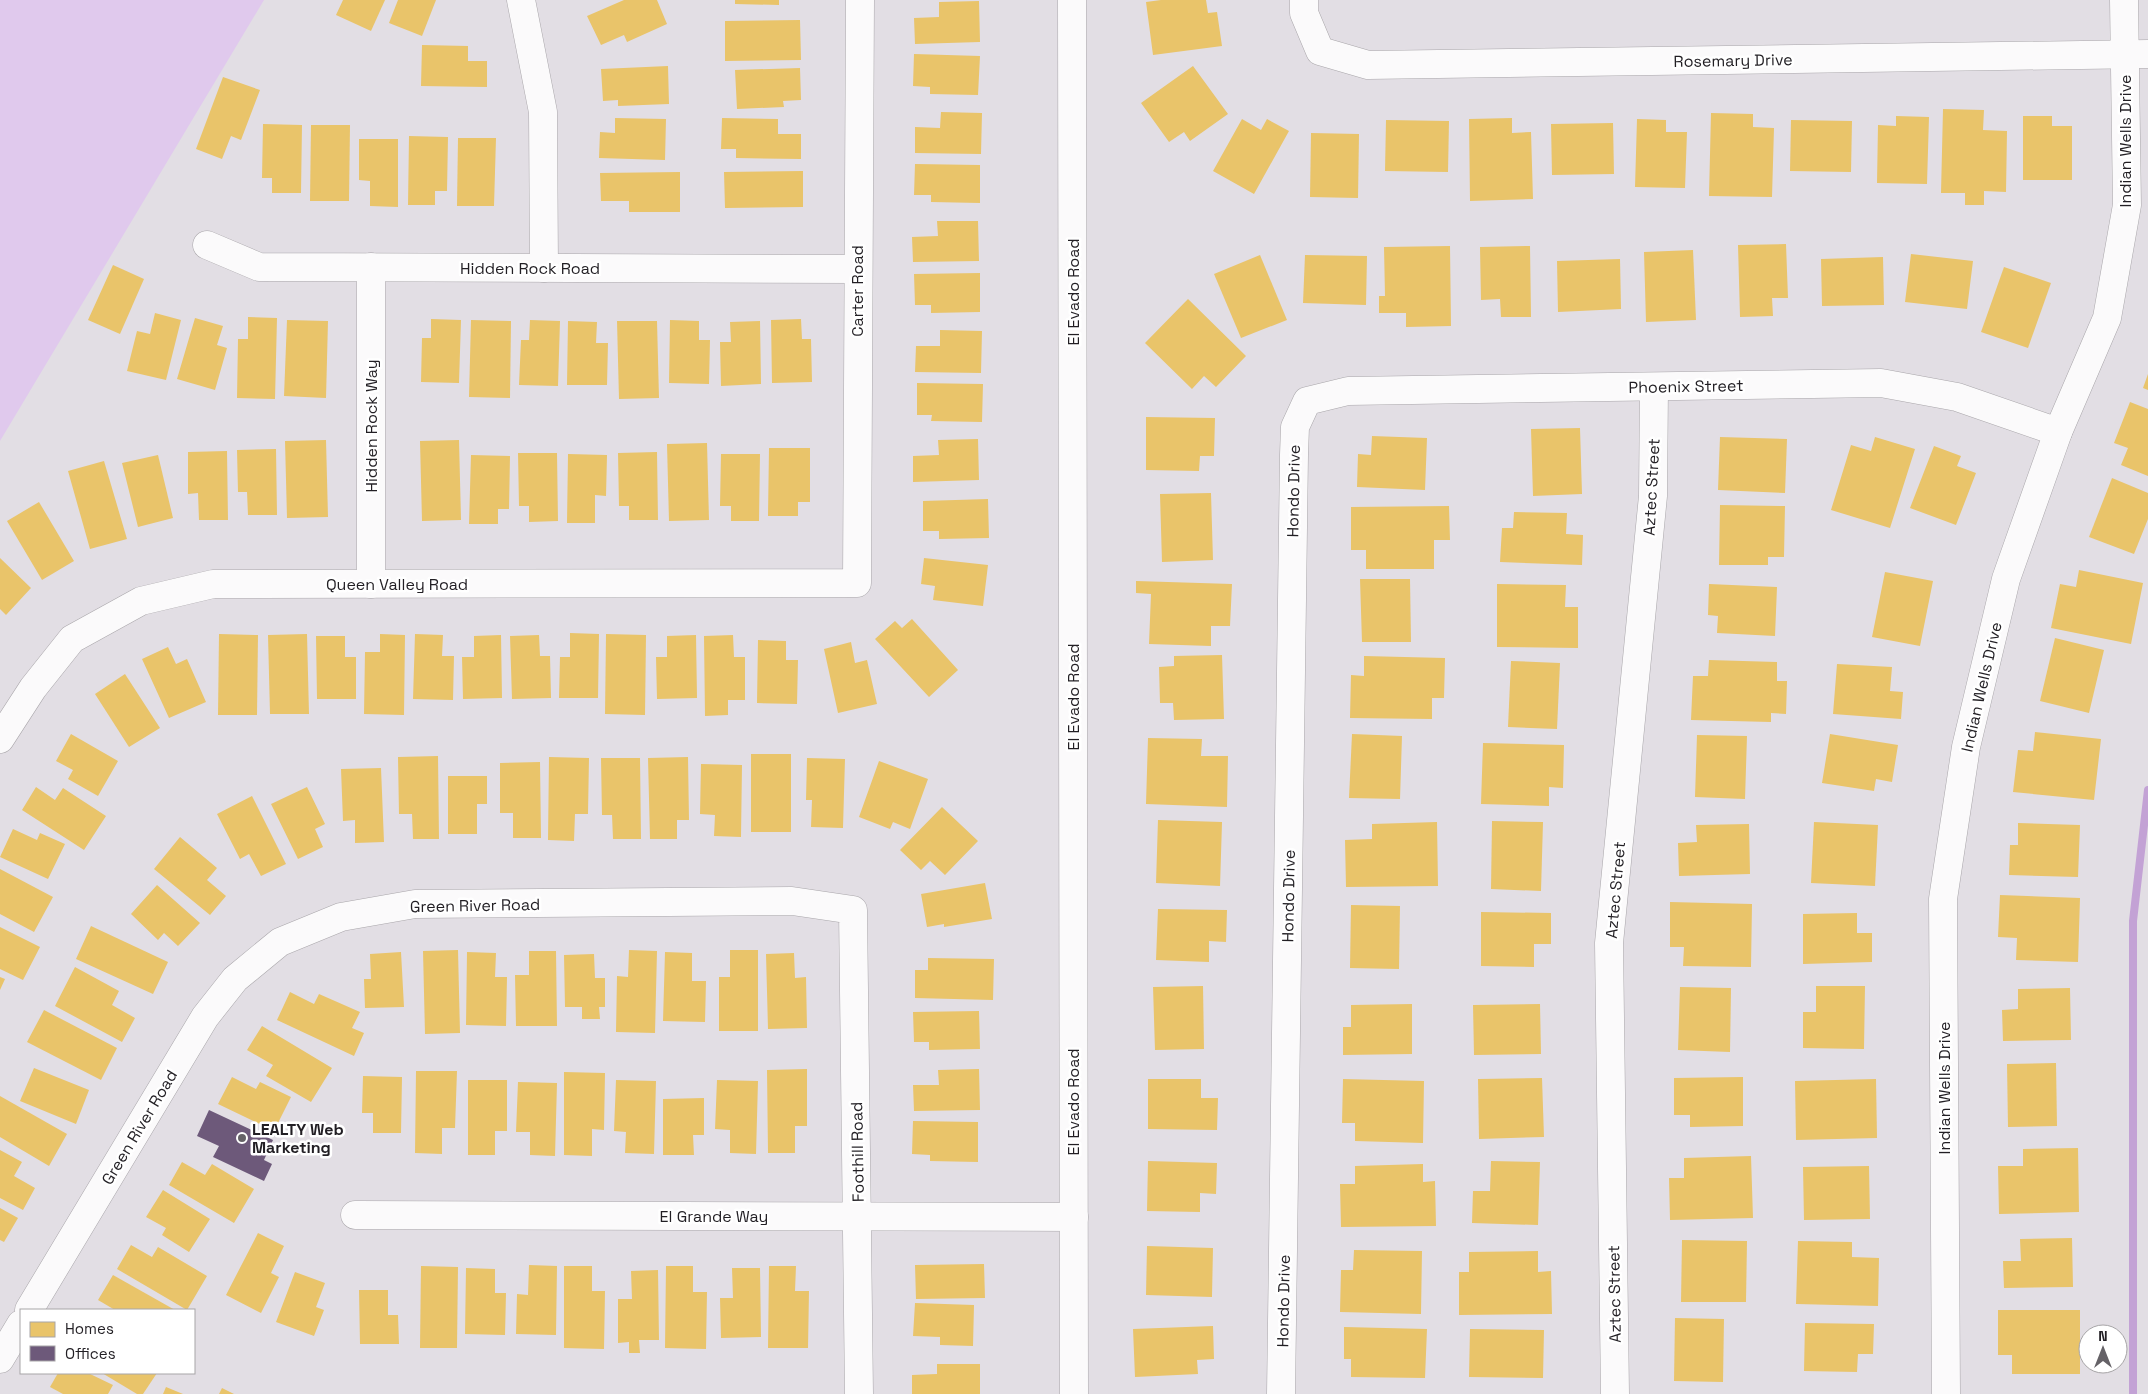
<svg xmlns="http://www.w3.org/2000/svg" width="2148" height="1394" font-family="'Space Grotesk',sans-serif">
<rect width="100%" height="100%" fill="#e2dee4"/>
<path fill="#e0c9ed" d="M0,0h264l-264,441z"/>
<g fill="#e9c46a">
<path d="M343,0h42l-14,31 -35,-16z"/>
<path d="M398,0h38l-14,36 -33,-13z"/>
<path d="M624,0h33l10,24 -40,18 -3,-7 -23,10 -14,-29z"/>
<path d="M735,0h44v5l-44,-1z"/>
<path d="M1161,0h45l2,13 9,-1 5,34 -69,9 -7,-53z"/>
<path d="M979,1l1,41 -65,2 -1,-26 25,-1v-15z"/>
<path d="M800,20l1,40 -76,1v-40z"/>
<path d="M422,45l46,1v15h19v26l-66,-1z"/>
<path d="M914,54l66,2 -2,39 -48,-1v-7l-17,-1z"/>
<path d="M668,66l1,38 -51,2v-6l-15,1 -2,-32z"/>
<path d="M1193,66l35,48 -38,27 -6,-9 -15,10 -28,-39z"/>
<path d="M800,68l1,32 -18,1 1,6 -47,2 -2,-39z"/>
<path d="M223,77l37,13 -19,50 -10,-4 -9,23 -26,-10z"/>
<path d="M1943,109l41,1 -1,20 24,1 -1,61 -22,-1v14h-19v-12h-24z"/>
<path d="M941,112l41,1 -1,41 -66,-1v-26l25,1z"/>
<path d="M1711,113l42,1v13l21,1 -2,69 -63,-1z"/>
<path d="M1896,116l33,1 -2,67 -50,-1 1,-58 18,1z"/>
<path d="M2023,116h29v10h20v54h-49z"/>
<path d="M615,118l51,1 -1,41 -66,-2 1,-26 15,1z"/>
<path d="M722,118l56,1v15h23v25l-65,-1v-9h-15z"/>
<path d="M1512,118v15l19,-1 2,67 -63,2 -1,-82z"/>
<path d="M1242,119l19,11 6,-11 22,12 -35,63 -41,-23z"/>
<path d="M1637,119l29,1v12h21l-2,56 -50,-1z"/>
<path d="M1386,120l63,1 -1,51 -63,-1z"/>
<path d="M1791,120l61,1 -1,51 -61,-1z"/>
<path d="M1613,123l1,51 -62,1 -1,-51z"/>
<path d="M263,124l39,1 -1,68h-29v-15h-10z"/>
<path d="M311,125h39l-1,76h-39z"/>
<path d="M1311,133l48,1 -1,64 -48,-1z"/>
<path d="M409,136l39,1 -1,54h-12v14h-27z"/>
<path d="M458,138h38l-2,68h-37z"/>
<path d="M359,139h39v68l-28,-1v-25l-11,-1z"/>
<path d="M915,164l65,1v38l-49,-1v-7h-17z"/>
<path d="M803,171v36l-78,1 -1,-36z"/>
<path d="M680,172v40h-51v-11h-28l-1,-28z"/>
<path d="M937,221h41l1,40 -66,1 -1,-25 26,-1z"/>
<path d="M1786,244l2,54h-16l1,18 -33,1 -2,-72z"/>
<path d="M1450,246l1,80 -45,1v-14h-27v-17h6l-1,-49z"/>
<path d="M1530,246l1,71h-30l-1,-18 -19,1 -1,-53z"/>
<path d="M1693,250l3,70 -50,2 -2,-70z"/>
<path d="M1911,254l62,7 -6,48 -62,-7z"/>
<path d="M1260,255l27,65 -46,18 -27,-64z"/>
<path d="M1305,255l62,1 -1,49 -63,-2z"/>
<path d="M1883,257l1,48 -62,1 -1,-47z"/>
<path d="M1620,259l1,50 -63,3 -1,-51z"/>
<path d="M113,265l31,14 -24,55 -32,-14z"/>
<path d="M2004,267l47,16 -23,65 -47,-16z"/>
<path d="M980,273v39l-49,1v-8h-16l-1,-31z"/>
<path d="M1188,299l58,57 -30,31 -12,-11 -12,13 -47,-46z"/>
<path d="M155,313l26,7 -15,60 -39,-9 10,-40 13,3z"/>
<path d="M248,317l29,1 -2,81 -38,-1 1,-59h10z"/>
<path d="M195,318l28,8 -6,19 10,3 -12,42 -38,-11z"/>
<path d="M431,319l30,1 -2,63 -38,-1 1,-44h9z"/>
<path d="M801,319l1,20h9l1,43 -40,1 -1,-63z"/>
<path d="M287,320l41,1 -2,77 -42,-2z"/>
<path d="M471,320l40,1 -1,77 -41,-1z"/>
<path d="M530,320l30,1 -2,65 -39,-1 2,-45h8z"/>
<path d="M670,320l29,1v19h11l-1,44 -40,-1z"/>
<path d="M568,321l29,1 -1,21h12l-1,42h-40z"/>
<path d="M617,321h40l2,77 -40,1z"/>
<path d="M760,321l1,63 -40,2 -1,-44h11l-1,-20z"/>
<path d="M940,330l42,1 -1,42 -66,-1 1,-26h24z"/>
<path d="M2148,374v16l-5,-2z"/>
<path d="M917,383l66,1 -1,38 -51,-1 1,-6h-15z"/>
<path d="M2130,402l18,7v67l-27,-11 7,-17 -14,-5z"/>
<path d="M1146,417l69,1 -1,38h-14l-1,15 -53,-1z"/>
<path d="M1580,428l2,66 -49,2 -2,-67z"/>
<path d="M1372,436l55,2 -2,52 -68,-3 1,-33 13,1z"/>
<path d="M1720,437l67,2 -2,54 -67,-3z"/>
<path d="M1875,437l40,12 -25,79 -59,-18 20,-65 20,6z"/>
<path d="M978,439l1,41 -66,2v-26l26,-1 -1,-15z"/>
<path d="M326,440l2,77 -41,1 -2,-77z"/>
<path d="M459,440l2,80 -39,1 -2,-80z"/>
<path d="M707,443l2,77 -40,1 -2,-77z"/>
<path d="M1934,446l27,10 -4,10 19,7 -20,52 -46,-17z"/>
<path d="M769,448h41v54h-12v14h-30z"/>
<path d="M276,449l1,66h-29l-1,-23h-9l-1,-42z"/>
<path d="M227,451l1,69h-29l-1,-27 -10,1v-42z"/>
<path d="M657,452l1,68h-29v-14h-10l-1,-53z"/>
<path d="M518,453h39l1,68 -29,1v-16h-10z"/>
<path d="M568,454l39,1 -1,41 -11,-1v28h-28z"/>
<path d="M721,454h39l-1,67h-28v-15h-11z"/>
<path d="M158,455l15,63 -35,9 -16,-64z"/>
<path d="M471,455l39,1 -1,53h-11v15h-29z"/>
<path d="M104,461l23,78 -37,10 -22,-78z"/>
<path d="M2112,478l36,15v26l-14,35 -45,-17z"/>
<path d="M1211,493l2,67 -51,2 -2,-68z"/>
<path d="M988,499l1,39 -50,1v-8h-16v-30z"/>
<path d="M39,502l35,59 -32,19 -35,-59z"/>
<path d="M1720,505l65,1 -1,51h-16v8h-49z"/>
<path d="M1449,506l1,34h-16v29h-68v-19h-15v-43z"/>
<path d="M1514,512l53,1 -1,21 17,1 -1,30 -82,-3 2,-34h11z"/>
<path d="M0,558l31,30 -25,27 -6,-6z"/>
<path d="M924,558l64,7 -5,41 -50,-6 2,-14 -14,-2z"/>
<path d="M2079,570l64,13 -12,61 -80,-16 9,-44 16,3z"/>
<path d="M1885,572l48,9 -13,65 -48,-9z"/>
<path d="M1360,579h50l1,63h-49z"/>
<path d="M1136,581l96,3 -2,42h-19v20l-62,-2 2,-50 -15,-1z"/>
<path d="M1497,584l69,1 -1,22h13v41l-81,-1z"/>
<path d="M1709,584l68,3 -2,49 -58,-3 1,-17 -10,-1z"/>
<path d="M912,619l46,51 -29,27 -54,-58 20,-18 7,7z"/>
<path d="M570,633l29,1 -1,64h-39l1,-41h10z"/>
<path d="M219,634l39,1 -1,80h-39z"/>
<path d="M307,634l2,80h-39l-2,-79z"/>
<path d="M380,634l25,1 -1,80 -40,-1 1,-62h15z"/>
<path d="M415,634l28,1 -1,21h12l-1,44 -40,-1z"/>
<path d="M606,634l40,1 -1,80 -40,-1z"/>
<path d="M501,635l1,63 -39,1 -1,-42h12v-21z"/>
<path d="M539,635l1,21h10l1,42 -39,1 -2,-63z"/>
<path d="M696,635l1,63 -40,1 -1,-42h11v-21z"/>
<path d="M733,635l1,22h11v43h-17v15l-23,1 -1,-80z"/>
<path d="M316,636h29v21h11v42h-39z"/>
<path d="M2055,638l49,12 -15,63 -49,-12z"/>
<path d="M758,640l28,1v19h12l-1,44 -40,-1z"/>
<path d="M851,642l4,21 12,-3 10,44 -39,9 -14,-64z"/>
<path d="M168,647l8,17 11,-5 19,43 -37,16 -27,-59z"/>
<path d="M1222,655l2,64 -50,1 -1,-17h-13l-1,-36 15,-1v-10z"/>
<path d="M1364,656l81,2 -1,40h-12v21l-82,-1 1,-43 13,1z"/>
<path d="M1709,660l68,2v19h10l-1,33 -15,-1v9l-80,-2 2,-44h15z"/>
<path d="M1511,661l49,2 -3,66 -49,-2z"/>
<path d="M1837,664l55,3 -2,24 13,1 -2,27 -68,-5z"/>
<path d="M125,674l35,54 -31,19 -34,-53z"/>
<path d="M2035,732l66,7 -7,61 -81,-8 5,-42 15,1z"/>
<path d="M71,734l47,27 -20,35 -30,-17 5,-9 -17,-9z"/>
<path d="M1352,734l50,2 -2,63 -51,-1z"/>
<path d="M1830,734l68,11 -6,37 -16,-3 -2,12 -52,-8z"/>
<path d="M1697,735l50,1 -2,63 -50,-2z"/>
<path d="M1148,738l54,1 -1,17h27l-1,51 -81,-3z"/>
<path d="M1483,743l81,2 -1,43 -14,-1v19l-68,-2z"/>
<rect x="751" y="754" width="40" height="78"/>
<path d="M438,756l1,83h-26l-1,-25h-13l-1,-57z"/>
<path d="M549,757l40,1 -1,56h-13l-1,27 -26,-1z"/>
<path d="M688,757l1,63h-12v19h-27l-2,-81z"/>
<path d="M601,758h39l1,81h-28l-1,-24h-10z"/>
<path d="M807,758l38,1 -2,69 -32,-1 1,-27h-6z"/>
<path d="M879,761l49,18 -18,50 -17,-7 -3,7 -31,-12z"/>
<path d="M540,762l1,76h-28v-25h-13v-50z"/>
<path d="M701,764l41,1 -1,72 -27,-1 1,-21 -15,-1z"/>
<path d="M381,768l3,74 -29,1v-23l-12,1 -2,-52z"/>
<path d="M448,776h39v28h-10v30h-29z"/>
<path d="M36,787l19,13 8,-12 43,28 -22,34 -62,-40z"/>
<path d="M307,787l18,37 -10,5 8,18 -25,12 -27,-55z"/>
<path d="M252,796l34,68 -25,12 -12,-22 -9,5 -23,-45z"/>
<path d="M942,807l36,34 -33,34 -15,-14 -9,9 -21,-20z"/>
<path d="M1158,820l64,2 -2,64 -64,-3z"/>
<path d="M1492,821l51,1 -2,69 -50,-2z"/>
<path d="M1437,822l1,64 -92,1 -1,-47 27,-1v-15z"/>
<path d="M1814,822l64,3 -3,61 -64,-3z"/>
<path d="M2018,823l62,2 -2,52 -69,-2 1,-30h8z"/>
<path d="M1749,824l1,50 -71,2 -1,-33 19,-1 -1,-17z"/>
<path d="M13,829l24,11 3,-7 25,11 -17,35 -48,-22z"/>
<path d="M180,837l37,31 -10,12 19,16 -16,19 -56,-46z"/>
<path d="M0,869l53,28 -19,35 -34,-18z"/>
<path d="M985,883l7,36 -48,8v-3l-17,3 -6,-33z"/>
<path d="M157,885l43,38 -22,23 -14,-13 -6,7 -27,-26z"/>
<path d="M2000,895l80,3 -2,64 -62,-2 1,-22 -19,-1z"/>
<path d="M1670,902l82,2 -1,63 -68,-1 1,-19h-14z"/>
<path d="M1351,905l49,1 -1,63 -49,-1z"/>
<path d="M1158,909l69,1 -1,32 -17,-1v21l-53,-2z"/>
<path d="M1481,912l70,1v31h-17v23l-53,-1z"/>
<path d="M1857,913v20h15v29l-69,2v-50z"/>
<path d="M91,926l77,36 -15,32 -77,-35z"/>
<path d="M0,927l40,20 -17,33 -23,-11z"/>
<path d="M458,950l2,83 -35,1 -2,-83z"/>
<path d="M629,950l28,1 -2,82 -39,-1 1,-56 11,1z"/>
<path d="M730,950h28v81h-39v-54h11z"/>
<path d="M529,951h27l1,75h-41l-1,-51h14z"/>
<path d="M401,952l3,55 -39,1 -1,-29h7l-1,-25z"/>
<path d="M467,952l29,1 -1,24h12l-1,49 -40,-1z"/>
<path d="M665,952l27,1v28h14l-1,41 -42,-1z"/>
<path d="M794,953l1,25 11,-1 1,51 -39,1 -2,-75z"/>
<path d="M594,954l1,24h10v29h-6l1,12h-18v-12h-17l-1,-52z"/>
<path d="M928,958l66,1 -1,41 -78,-2v-28h13z"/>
<path d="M75,967l44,24 -7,14 23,13 -13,24 -67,-36z"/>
<path d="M0,977l5,2 -5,11z"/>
<path d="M1203,986l1,63 -49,1 -2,-63z"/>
<path d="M1816,986h49l-1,63 -61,-1v-36h13z"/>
<path d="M1680,987l51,1 -1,64 -52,-2z"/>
<path d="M2070,988l1,52 -68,1 -1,-31 16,-1v-20z"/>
<path d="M290,992l24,12 5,-10 41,18 -8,16 12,5 -10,23 -77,-36z"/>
<path d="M1412,1004v50l-69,1v-28h8v-22z"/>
<path d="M1540,1004l1,50 -67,1 -1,-50z"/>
<path d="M44,1010l73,38 -16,32 -74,-38z"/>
<path d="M979,1011l1,38 -51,1v-8h-15l-1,-30z"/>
<path d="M262,1026l70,42 -21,34 -45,-26 7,-11 -26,-15z"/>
<path d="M2056,1063l1,63 -49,1 -1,-63z"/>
<path d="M34,1068l55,22 -13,34 -56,-23z"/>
<path d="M807,1069v57h-12v27h-27l-1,-83z"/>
<path d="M979,1069l1,41 -66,1 -1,-26h26l-1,-15z"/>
<path d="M416,1071h41l-2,57h-13v26l-27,-1z"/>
<path d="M564,1072l41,1 -1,57 -12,-1v27l-28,-1z"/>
<path d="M363,1076l39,1 -1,56h-28v-20h-11z"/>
<path d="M232,1077l24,12 4,-7 31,15 -17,34 -56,-27z"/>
<path d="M1743,1077v49l-53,1v-12h-16v-37z"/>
<path d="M1542,1078l2,59 -65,2 -1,-60z"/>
<path d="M1148,1079h53v19h17l-1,32 -69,-1z"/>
<path d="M1343,1079l81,2 -1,62 -68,-2v-18h-13z"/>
<path d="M1876,1079l1,59 -81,2 -1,-59z"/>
<path d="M468,1080h39v51h-12v24h-27z"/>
<path d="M616,1080l40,1 -2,73 -29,-1 1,-21 -12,-1z"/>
<path d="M717,1080l41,1 -2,73 -26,-1v-23l-15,-1z"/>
<path d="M518,1082l39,1 -2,73 -25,-1v-23h-14z"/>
<path d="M0,1096l67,38 -18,32 -49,-29z"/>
<path d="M704,1098v37h-11l1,20h-31v-56z"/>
<path d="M913,1121l65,1v40l-48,-1v-6l-18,-1z"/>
<path d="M2078,1148l1,64 -80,2 -1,-48h25v-17z"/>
<path d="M0,1150l22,12 -8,14 21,12 -12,22 -23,-12z"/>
<path d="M1751,1156l2,62 -83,2 -1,-42h15v-20z"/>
<path d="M1148,1161l69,2 -1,31 -16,-1v19l-53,-1z"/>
<path d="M1491,1161l49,1 -2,63 -66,-2 1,-32h17z"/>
<path d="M182,1162l23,13 7,-11 42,25 -20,34 -65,-38z"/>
<path d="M1423,1164v18l12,-1 1,45 -95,1 -1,-43h15v-18z"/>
<path d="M1869,1166l1,53 -66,1 -1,-53z"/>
<path d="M163,1190l47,29 -21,33 -27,-17 4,-7 -20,-11z"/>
<path d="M0,1208l18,10 -14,24 -4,-2z"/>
<path d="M258,1233l26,13 -13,27 8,4 -18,36 -35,-18z"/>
<path d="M2072,1238l1,49 -69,1 -1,-27h18l-1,-22z"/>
<path d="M1682,1240l65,1 -1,61h-65z"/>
<path d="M1798,1241l54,1v15l27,1 -1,48 -82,-2z"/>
<path d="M131,1245l21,12 6,-10 49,29 -20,34 -70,-41z"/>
<path d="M1147,1246l66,2 -1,49 -66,-2z"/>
<path d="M1354,1250l68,1 -1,63 -81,-2 1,-42h12z"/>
<path d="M1538,1251v21l13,-1 1,43 -93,1v-43h10v-20z"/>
<path d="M984,1264l1,34 -69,1 -1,-34z"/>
<path d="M529,1265l28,1 -1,69 -40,-1 1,-40 11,1z"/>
<path d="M421,1266l37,1 -1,81h-37z"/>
<path d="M564,1266h28v25h13l-1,58 -40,-1z"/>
<path d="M666,1266h27v26h14l-1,57 -41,-1z"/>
<path d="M769,1266h27l-1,25h14l-1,57h-40z"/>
<path d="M466,1268l29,1v24h11l-1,42 -40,-1z"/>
<path d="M732,1268h28l1,69 -40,1 -1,-40h13z"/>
<path d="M658,1270l1,70h-20l1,13h-11v-11l-11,1v-44h14l-1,-28z"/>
<path d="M295,1272l30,11 -9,24 8,3 -10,26 -38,-14z"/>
<path d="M113,1275l62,35h-60l-17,-10z"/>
<path d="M359,1290h29v25h10l1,29h-39z"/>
<path d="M915,1303l59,2 -1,41 -33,-1v-8l-27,-1z"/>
<path d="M1998,1310h82v64h-68v-19h-14z"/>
<path d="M1675,1318l49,1 -1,63 -49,-1z"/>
<path d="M1805,1323l69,1 -1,30h-15l-1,18 -53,-1z"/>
<path d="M1213,1326l1,33 -17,1 1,14 -63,3 -2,-48z"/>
<path d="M1344,1327l83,2 -2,49 -74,-1v-18h-7z"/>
<path d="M1470,1329l74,1 -1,48 -74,-1z"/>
<path d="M937,1364h43v30h-68v-19l25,-1z"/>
<path d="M58,1373h30l25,12 -5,9h-45l-13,-7z"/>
<path d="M102,1373h55l-14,21h-6z"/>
<path d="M166,1387l17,7h-20z"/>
<path d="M222,1388l12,6h-15z"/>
</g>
<path fill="#6d597a" d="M209,1110l64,30 -9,20 8,4 -8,17 -51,-24 6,-11 -22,-10z"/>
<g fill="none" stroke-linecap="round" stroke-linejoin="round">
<path stroke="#c3a2d5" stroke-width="8" d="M2133,1394v-473l15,-131"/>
<defs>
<g id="street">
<path d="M521,0l22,112 1,156"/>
<path d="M1304,0v13l16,38 48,14 780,-11"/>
<path d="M207,245l52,22 598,2"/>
<path d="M371,584v-317"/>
<path d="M0,739l33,-51 39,-49 69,-38 72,-17 644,-1 3,-583"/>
<path d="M355,1215l719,2"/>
<path d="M29,1310l176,-293 30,-38 45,-37 61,-25 74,-13 377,-3 61,9 6,484"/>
<path d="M0,1359l21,-35"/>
<path d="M1281,1394l13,-939 1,-28 12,-26 41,-10 533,-8 76,14 101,35"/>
<path d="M1615,1394l-6,-451 44,-447 1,-109"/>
<path d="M1946,1394l-3,-495 23,-152 40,-168 52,-147 49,-114 20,-113 -3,-205"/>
</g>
<path id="secondary" d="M1072,0l2,1394"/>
</defs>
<use href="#street" stroke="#a9a6aa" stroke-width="29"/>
<use href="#secondary" stroke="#a9a6aa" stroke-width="29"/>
<use href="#street" stroke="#fbfafb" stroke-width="28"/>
<use href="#secondary" stroke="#fbfafb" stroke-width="28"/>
</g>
<circle fill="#656267" stroke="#fff" stroke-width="2" cx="242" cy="1138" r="5"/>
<g text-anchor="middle" stroke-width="5" stroke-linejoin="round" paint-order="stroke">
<g font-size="16" fill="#221f24" stroke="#fff">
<text transform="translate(1733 60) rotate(-1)" y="6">Rosemary Drive</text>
<text transform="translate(2125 141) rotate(-90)" y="6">Indian Wells Drive</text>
<text x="530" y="274">Hidden Rock Road</text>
<text transform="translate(857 291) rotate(-90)" y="6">Carter Road</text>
<text transform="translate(1073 292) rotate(-90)" y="6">El Evado Road</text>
<text transform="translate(1686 386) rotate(-1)" y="6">Phoenix Street</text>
<text transform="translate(371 426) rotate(-90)" y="6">Hidden Rock Way</text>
<text transform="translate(1651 487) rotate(-87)" y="6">Aztec Street</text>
<text transform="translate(1293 491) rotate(-89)" y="6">Hondo Drive</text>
<text x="397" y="590">Queen Valley Road</text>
<text transform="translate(1981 687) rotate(-77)" y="6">Indian Wells Drive</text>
<text transform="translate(1073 697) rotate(-90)" y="6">El Evado Road</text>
<text transform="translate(1615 890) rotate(-85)" y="6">Aztec Street</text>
<text transform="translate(1288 896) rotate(-89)" y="6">Hondo Drive</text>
<text transform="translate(475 905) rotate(-1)" y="6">Green River Road</text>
<text transform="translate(1944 1088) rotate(-90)" y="6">Indian Wells Drive</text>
<text transform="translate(1073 1102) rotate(-90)" y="6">El Evado Road</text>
<text transform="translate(139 1127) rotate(-59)" y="6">Green River Road</text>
<text transform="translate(857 1152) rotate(-91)" y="6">Foothill Road</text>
<text x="714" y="1222">El Grande Way</text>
<text transform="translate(1614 1294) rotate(-91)" y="6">Aztec Street</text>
<text transform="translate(1283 1301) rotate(-89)" y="6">Hondo Drive</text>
</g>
<g font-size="16" font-weight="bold" fill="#221f24" stroke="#fff" text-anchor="start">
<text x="252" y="1135">LEALTY Web<tspan x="252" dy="18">Marketing</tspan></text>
</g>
</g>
<rect x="20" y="1309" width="175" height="65" fill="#ffffff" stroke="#a7a5a7"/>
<rect x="30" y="1322" width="25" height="15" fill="#e9c46a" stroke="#a7a5a7"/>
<text x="65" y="1334" font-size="15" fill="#221f24">Homes</text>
<rect x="30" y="1346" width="25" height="15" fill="#6d597a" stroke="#a7a5a7"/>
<text x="65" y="1359" font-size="15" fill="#221f24">Offices</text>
<g transform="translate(2103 1349)"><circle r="24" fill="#ffffff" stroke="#a7a5a7"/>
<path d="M0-4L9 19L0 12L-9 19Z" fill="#656267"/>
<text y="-8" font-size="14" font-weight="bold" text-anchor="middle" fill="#221f24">N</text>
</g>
</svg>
